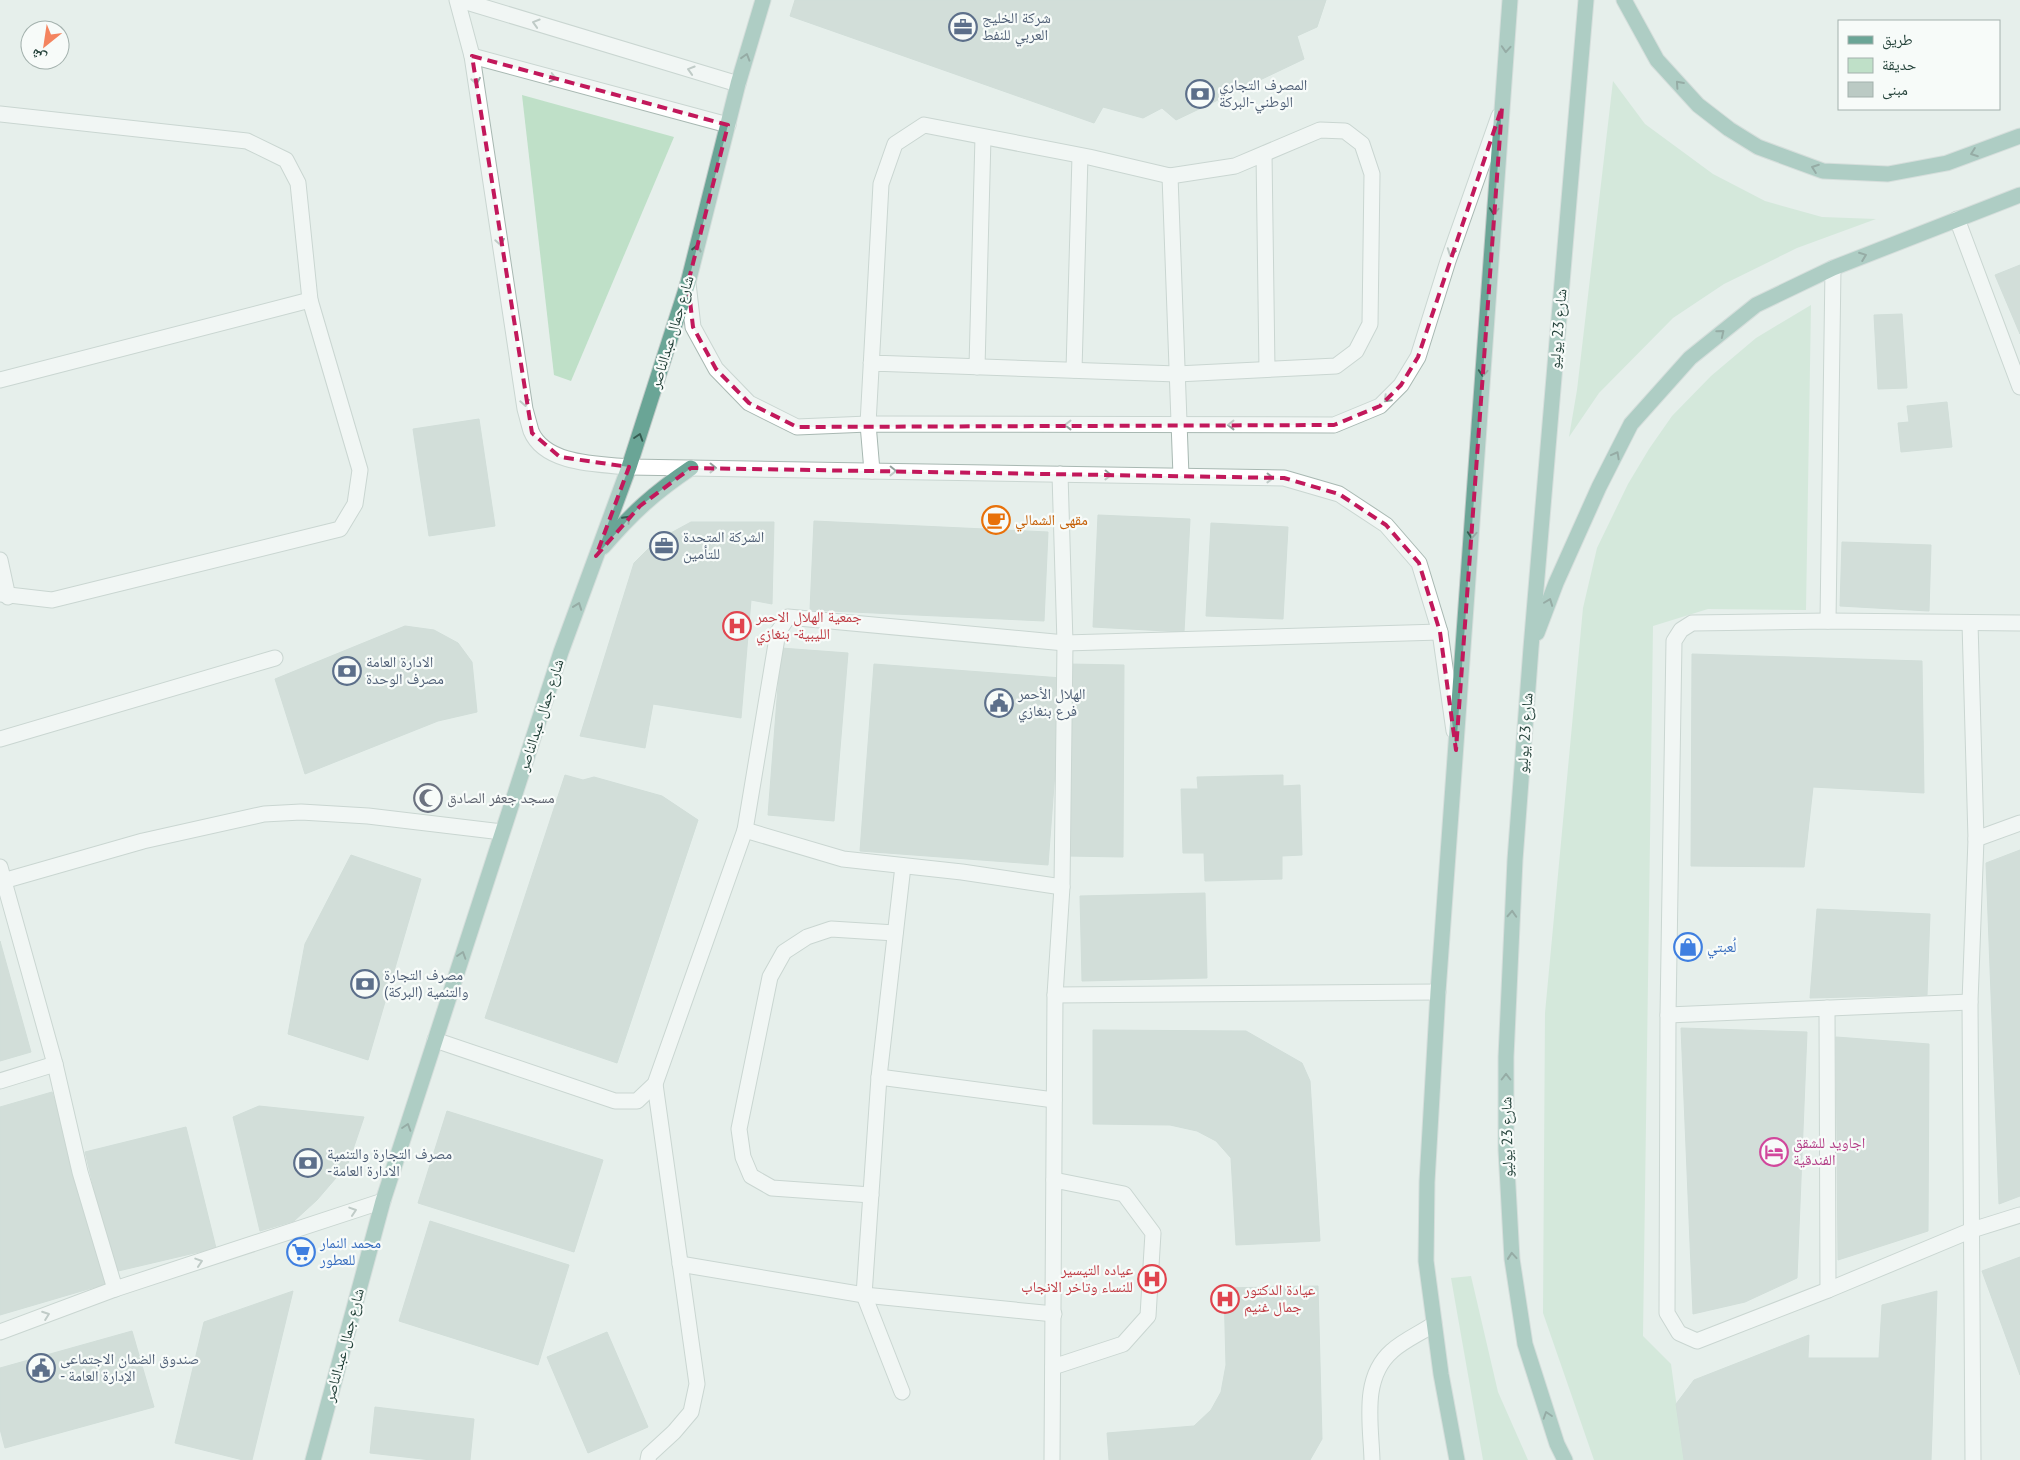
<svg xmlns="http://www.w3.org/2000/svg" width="2020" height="1460" font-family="'PT Sans','Noto Naskh Arabic',sans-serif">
<rect width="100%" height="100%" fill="#e6efeb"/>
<g fill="#bfe0c8">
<path d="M1613,81l32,43 68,50 52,27 57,16 54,2 -79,29 -73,36 -51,34 -74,75 -30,44 8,-47z"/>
<path d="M522,95l152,42 -103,244 -17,-6z"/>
<path d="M1811,305l-5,305 -98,-1 -55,17 -10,710 28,28 13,96h-90l-51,-147 2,-300 38,-405 14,-60 31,-64 21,-35 23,-33 39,-40 45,-38z"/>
<path d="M1471,1276l27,116 30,68h-45l-32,-182z"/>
</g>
<g fill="#bbcac4" stroke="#b8c9c2">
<path d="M795,0h531l-9,27 -20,9 7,23 -128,61 -14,-12 -19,10 -40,-11 -9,16 -304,-107z"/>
<path d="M2020,265v69l-25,-59z"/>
<path d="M1902,314l5,74 -29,1 -4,-74z"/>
<path d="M1947,402l5,45 -51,5 -3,-29 11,-1 -2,-16z"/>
<path d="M479,419l16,107 -66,10 -16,-107z"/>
<path d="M1098,515l92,4 -6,113 -91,-5z"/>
<path d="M814,521l234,11 -4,89 -234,-11z"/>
<path d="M691,522h83l-2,82 -21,-4 -10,118 -88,-14 -8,44 -65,-12 54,-173 22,-22z"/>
<path d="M1211,523l77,4 -5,92 -77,-3z"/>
<path d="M1842,542l89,3 -2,66 -89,-5z"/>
<path d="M405,626l29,4 24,13 14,19 5,50 -39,9 -133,53 -30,-95z"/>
<path d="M781,648l67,5 -14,168 -66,-6z"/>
<path d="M1692,654l230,7 2,132 -111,-6 -9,80 -113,-1z"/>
<path d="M874,664l188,14 -14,187 -188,-14z"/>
<path d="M1068,664l56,1 -1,192 -55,-1z"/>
<path d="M565,775l18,5 11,-3 68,19 36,24 -81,243 -132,-45z"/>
<path d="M1283,775v11l17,-1 2,70 -20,1v23l-77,2 -1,-28h-21l-2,-64h17l-1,-12z"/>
<path d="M2020,850v346l-21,8 -13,-341z"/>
<path d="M351,855l70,24 -53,181 -80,-26 17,-90z"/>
<path d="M1205,893l2,85 -125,3 -2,-85z"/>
<path d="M1817,909l113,5 -3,81 -117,3z"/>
<path d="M0,941l31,111 -31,9z"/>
<path d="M1681,1028l126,4 -10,246 -52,24 -52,12z"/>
<path d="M1093,1030l153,1 56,32 8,18 10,160 -84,4 -5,-87 -15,-17 -19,-10 -27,-6 -77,-1z"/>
<path d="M1836,1037l93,7 -1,187 -90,29z"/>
<path d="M52,1092l57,191 -109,32v-208z"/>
<path d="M259,1106l105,11 -16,47 -31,36 -23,21 -34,10 -27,-114z"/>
<path d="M447,1111l156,49 -29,92 -156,-49z"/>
<path d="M186,1127l30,121 -102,24 -29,-120z"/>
<path d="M430,1221l139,44 -31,100 -139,-44z"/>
<path d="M2020,1257v118l-38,-104z"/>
<path d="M1318,1286l4,153 -12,21h-201l-2,-27 87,-7 17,-16 10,-18 5,-27 -2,-77z"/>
<path d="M293,1291l-41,169h-9l-68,-17 29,-121z"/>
<path d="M1937,1291l-6,169h-247l-8,-56 18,-24 115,-45 -1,23h71l3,-53z"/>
<path d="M132,1331l22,76 -149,41 -5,-19v-61z"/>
<path d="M607,1332l41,95 -60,26 -41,-96z"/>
<path d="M375,1407l99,12 -4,41h-39l-61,-7z"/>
</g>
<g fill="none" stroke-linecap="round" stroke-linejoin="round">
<defs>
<g id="minor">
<path d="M457,0l15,56 53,353c2,7 4,15 6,22 14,34 68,33 98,36l655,11 55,16 47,31 33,38 21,69 14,99"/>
<path d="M460,0l278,84"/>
<path d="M472,56l256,69"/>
<path d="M0,114l247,27 39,19 12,23 12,117 50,170 -5,34 -15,25 -288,71 -52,-6"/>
<path d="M1264,154l3,215"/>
<path d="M1170,176l11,300"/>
<path d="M1957,219l63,168"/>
<path d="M688,283l5,44 23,42 33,34 48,24 71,-3 466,1 46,-19 21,-21 17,-28 30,-96 51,-145"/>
<path d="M871,363l306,11 159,-8 20,-15 14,-27 2,-150 -10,-30 -17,-13 -25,-1 -85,36 -65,10 -81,-19 -165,-32 -29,19 -14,40 -13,240 4,47"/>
<path d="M977,367l6,-230"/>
<path d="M1074,370l6,-214"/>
<path d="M0,380l310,-80"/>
<path d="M0,560l8,37"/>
<path d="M1828,621l5,-353"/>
<path d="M1970,623l6,216 -6,163 3,458"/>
<path d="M2020,623l-192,-2 -136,2 -11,7 -7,11 -6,374 -1,298 12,20 18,8 131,-51 144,-60 48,-15"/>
<path d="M0,739l275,-81"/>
<path d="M745,830l98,29 119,13 100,15"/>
<path d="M1976,839l44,-16"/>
<path d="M0,867l55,197 25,108 35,117"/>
<path d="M0,885l3,-4 140,-40 121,-27 37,-2 67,4 134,16"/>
<path d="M1055,995l383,-3"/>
<path d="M1827,1008l1,282"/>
<path d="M1668,1015l302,-13"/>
<path d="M435,1040l180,61h22l18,-17 90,-254 33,-198 10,-15 277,26 375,-11"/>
<path d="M879,1077l175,23"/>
<path d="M0,1081l55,-17"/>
<path d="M871,1195l-99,-7 -21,-12 -8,-19 -4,-28 31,-152 14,-25 23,-15 24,-8 64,4"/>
<path d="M680,1264l184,31 190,19"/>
<path d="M0,1332l115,-43 268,-88"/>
<path d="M1053,1367l70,-23 25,-28 5,-83 -29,-39 -70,-14"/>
<path d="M902,1392l-38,-97 15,-218 24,-211"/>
<path d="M648,1460l1,-5 25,-23 17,-20 6,-28 -42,-300"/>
<path d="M1052,1460l3,-465 7,-108 3,-244 -5,-169"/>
<path d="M1372,1460c-1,-36 -11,-82 20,-109 12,-11 29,-18 42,-27"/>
</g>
<g id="major">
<path d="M1624,0l33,60 41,45 31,24 29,18 65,24 65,3 59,-11 73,-27"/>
<path d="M603,547c29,-34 51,-54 88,-79"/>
<path d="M1537,633l19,-50 43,-96 32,-63 59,-66 66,-53 77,-37 187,-73"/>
<path d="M313,1460l70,-259 178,-549 68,-185 59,-184 50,-199 25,-84"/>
<path d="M1457,1460l-16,-86 -15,-113 1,-79 11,-190 72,-992"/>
<path d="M1565,1460l-8,-16 -32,-100 -13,-85 -6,-109v-93l9,-197 16,-212 55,-648"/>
</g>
</defs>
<use href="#minor" stroke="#a8b8b2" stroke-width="17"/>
<use href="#major" stroke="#c2cac8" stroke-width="17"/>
<use href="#minor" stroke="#fff" stroke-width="15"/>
<use href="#major" stroke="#6aa596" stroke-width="15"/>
</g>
<defs><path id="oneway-chevron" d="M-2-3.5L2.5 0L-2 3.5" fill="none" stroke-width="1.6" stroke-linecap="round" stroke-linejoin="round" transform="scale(1.25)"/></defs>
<g stroke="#92a09c">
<use href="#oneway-chevron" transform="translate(536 23) rotate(-163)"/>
<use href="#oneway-chevron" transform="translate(691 70) rotate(-163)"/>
<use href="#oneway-chevron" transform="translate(553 78) rotate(15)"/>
<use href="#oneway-chevron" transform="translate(476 81) rotate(81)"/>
<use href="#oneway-chevron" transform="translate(500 242) rotate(81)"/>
<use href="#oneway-chevron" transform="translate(1451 252) rotate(110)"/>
<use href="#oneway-chevron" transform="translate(1387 399) rotate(135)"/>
<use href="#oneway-chevron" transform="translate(525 403) rotate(80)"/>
<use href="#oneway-chevron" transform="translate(1068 425) rotate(-180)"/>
<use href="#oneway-chevron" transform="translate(1231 425) rotate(180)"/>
<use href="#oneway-chevron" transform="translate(713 468) rotate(1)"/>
<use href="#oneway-chevron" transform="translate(893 471) rotate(1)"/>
<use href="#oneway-chevron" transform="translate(1108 475) rotate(1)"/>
<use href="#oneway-chevron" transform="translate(1270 478) rotate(1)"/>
<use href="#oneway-chevron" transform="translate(353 1211) rotate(-18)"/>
<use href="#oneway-chevron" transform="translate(199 1262) rotate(-18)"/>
<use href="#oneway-chevron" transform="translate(46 1315) rotate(-20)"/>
</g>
<g stroke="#365b51">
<use href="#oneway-chevron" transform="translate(1506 49) rotate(94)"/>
<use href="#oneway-chevron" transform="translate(746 57) rotate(-73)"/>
<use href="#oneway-chevron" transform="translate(1679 84) rotate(-132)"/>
<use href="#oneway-chevron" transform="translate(1974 153) rotate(160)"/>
<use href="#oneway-chevron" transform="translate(1815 168) rotate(-160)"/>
<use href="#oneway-chevron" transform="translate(1494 211) rotate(94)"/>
<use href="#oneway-chevron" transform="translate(697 248) rotate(-76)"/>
<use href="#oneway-chevron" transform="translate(1863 256) rotate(-21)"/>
<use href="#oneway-chevron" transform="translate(1721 333) rotate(-39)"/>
<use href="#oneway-chevron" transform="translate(1483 373) rotate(94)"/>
<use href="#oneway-chevron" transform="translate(639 437) rotate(-72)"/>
<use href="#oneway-chevron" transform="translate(1616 455) rotate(-62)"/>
<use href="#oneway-chevron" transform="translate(627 519) rotate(-47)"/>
<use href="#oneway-chevron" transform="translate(1472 535) rotate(94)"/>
<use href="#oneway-chevron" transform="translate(1549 602) rotate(-69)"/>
<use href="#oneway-chevron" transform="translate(578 606) rotate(-70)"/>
<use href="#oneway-chevron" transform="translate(1512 914) rotate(-87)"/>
<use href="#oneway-chevron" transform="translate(462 955) rotate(-72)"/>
<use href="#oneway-chevron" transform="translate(1506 1077) rotate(-90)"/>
<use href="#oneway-chevron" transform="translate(407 1127) rotate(-72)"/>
<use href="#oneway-chevron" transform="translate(1512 1256) rotate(-95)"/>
<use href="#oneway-chevron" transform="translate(1547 1415) rotate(-108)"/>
</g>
<path d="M0 0H2020V1460H0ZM472,56l256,69 -40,158 5,44 23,42 33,34 48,24 537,-2 46,-19 21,-21 17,-28 84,-250 -46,643 -16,-118 -21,-69 -33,-38 -47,-31 -55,-16 -593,-10 -51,38 -44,50 33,-89 -69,-10 -28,-24z" fill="#e6efeb" fill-opacity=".55" fill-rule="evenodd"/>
<path fill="none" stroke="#c2185b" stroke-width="4" stroke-dasharray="10 6" stroke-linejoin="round" d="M472,56l256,69 -40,158 5,44 23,42 33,34 48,24 537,-2 46,-19 21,-21 17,-28 84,-250 -46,643 -16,-118 -21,-69 -33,-38 -47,-31 -55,-16 -593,-10 -51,38 -44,50 33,-89 -69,-10 -28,-24z"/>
<defs>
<symbol id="office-ring" viewBox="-11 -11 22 22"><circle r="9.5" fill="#f7fbf9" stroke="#5c6f8a" stroke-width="1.5"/><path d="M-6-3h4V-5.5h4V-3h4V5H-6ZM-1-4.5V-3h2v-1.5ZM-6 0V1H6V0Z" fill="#5c6f8a"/></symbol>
<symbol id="bank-ring" viewBox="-11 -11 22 22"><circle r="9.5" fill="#f7fbf9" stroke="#5c6f8a" stroke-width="1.5"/><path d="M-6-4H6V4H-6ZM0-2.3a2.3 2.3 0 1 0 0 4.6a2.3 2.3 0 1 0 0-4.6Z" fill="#5c6f8a"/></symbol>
<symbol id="cafe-ring" viewBox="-11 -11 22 22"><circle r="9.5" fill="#f7fbf9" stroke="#e8710a" stroke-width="1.5"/><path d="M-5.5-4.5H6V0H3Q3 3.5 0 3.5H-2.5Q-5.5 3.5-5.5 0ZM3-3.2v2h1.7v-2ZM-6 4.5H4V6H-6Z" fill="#e8710a"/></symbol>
<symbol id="hospital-ring" viewBox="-11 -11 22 22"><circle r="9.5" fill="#f7fbf9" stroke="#e0444e" stroke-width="1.5"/><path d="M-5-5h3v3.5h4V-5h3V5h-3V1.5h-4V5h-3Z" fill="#e0444e"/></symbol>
<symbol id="civic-ring" viewBox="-11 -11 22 22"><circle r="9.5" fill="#f7fbf9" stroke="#5c6f8a" stroke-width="1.5"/><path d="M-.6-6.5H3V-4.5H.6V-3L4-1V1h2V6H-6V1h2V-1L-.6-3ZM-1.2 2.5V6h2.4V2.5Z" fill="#5c6f8a"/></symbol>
<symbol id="mosque-ring" viewBox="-11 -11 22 22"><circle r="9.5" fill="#f7fbf9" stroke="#6b7280" stroke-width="1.5"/><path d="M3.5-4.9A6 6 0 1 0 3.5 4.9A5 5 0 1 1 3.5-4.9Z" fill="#6b7280"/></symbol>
<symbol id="shop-ring" viewBox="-11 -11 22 22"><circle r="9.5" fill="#f7fbf9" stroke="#3f7fe0" stroke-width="1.5"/><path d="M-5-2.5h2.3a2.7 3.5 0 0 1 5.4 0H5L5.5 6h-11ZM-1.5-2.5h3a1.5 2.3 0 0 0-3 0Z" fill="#3f7fe0"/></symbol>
<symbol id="hotel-ring" viewBox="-11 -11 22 22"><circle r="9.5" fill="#f7fbf9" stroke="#d1479c" stroke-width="1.5"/><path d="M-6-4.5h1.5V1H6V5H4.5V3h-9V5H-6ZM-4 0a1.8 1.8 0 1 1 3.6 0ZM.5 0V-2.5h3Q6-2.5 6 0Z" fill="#d1479c"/></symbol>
<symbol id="supermarket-ring" viewBox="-11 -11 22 22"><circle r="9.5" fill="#f7fbf9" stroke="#3f7fe0" stroke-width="1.5"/><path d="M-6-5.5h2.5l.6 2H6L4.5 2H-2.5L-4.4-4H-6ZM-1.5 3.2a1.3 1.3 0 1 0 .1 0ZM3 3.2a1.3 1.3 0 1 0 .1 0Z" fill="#3f7fe0"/></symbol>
</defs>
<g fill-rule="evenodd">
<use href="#office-ring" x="947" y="11" width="32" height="32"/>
<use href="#bank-ring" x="1184" y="78" width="32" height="32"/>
<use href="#cafe-ring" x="980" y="504" width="32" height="32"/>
<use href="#office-ring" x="648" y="530" width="32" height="32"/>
<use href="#hospital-ring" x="721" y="610" width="32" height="32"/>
<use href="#bank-ring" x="331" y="655" width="32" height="32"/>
<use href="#civic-ring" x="983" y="687" width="32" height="32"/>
<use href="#mosque-ring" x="412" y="782" width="32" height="32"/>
<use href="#shop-ring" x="1672" y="931" width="32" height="32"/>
<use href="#bank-ring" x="349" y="968" width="32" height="32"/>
<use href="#hotel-ring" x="1758" y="1136" width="32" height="32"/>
<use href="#bank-ring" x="292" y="1147" width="32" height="32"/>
<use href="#supermarket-ring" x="285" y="1236" width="32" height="32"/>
<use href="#hospital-ring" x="1136" y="1263" width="32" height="32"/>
<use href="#hospital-ring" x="1209" y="1283" width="32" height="32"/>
<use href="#civic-ring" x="25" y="1352" width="32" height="32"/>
</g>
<g text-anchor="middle" stroke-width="4.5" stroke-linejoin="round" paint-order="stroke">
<g font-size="15" fill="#4e5e75" stroke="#f7fbf9" text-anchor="start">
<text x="982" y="23">شركة الخليج<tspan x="982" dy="17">العربي للنفط</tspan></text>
<text x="1219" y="90">المصرف التجاري<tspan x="1219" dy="17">الوطني-البركة</tspan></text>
<text x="683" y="542">الشركة المتحدة<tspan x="683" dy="17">للتأمين</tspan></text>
<text x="366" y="667">الادارة العامة<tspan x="366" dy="17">مصرف الوحدة</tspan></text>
<text x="1018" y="699">الهلال الأحمر<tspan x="1018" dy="17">فرع بنغازي</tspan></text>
<text x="384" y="980">مصرف التجارة<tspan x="384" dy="17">والتنمية (البركة)</tspan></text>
<text x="327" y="1159">مصرف التجارة والتنمية<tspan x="327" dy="17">-الادارة العامة</tspan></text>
<text x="60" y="1364">صندوق الضمان الاجتماعى<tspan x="60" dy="17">- الإدارة العامة</tspan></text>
</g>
<g font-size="15" fill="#24423a" stroke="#f7fbf9">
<text transform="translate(1558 329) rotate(-85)" y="5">شارع 23 يوليو</text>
<text transform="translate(672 332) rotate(-73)" y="5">شارع جمال عبدالناصر</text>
<text transform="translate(541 715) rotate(-72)" y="5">شارع جمال عبدالناصر</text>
<text transform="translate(1525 733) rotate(-86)" y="5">شارع 23 يوليو</text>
<text transform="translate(1507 1137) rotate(-91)" y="5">شارع 23 يوليو</text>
<text transform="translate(344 1345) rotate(-75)" y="5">شارع جمال عبدالناصر</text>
</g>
<g font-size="15" fill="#c56008" stroke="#f7fbf9" text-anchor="start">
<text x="1015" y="525">مقهى الشمالي</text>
</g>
<g font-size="15" fill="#be3a42" stroke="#f7fbf9" text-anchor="start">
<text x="756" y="622">جمعية الهلال الاحمر<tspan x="756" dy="17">الليبية- بنغازي</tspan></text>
<text x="1133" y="1275" text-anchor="end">عياده التيسير<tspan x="1133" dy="17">للنساء وتاخر الانجاب</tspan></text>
<text x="1244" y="1295">عيادة الدكتور<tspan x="1244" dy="17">جمال غنيم</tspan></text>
</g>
<g font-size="15" fill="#5b616d" stroke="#f7fbf9" text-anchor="start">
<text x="447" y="803">مسجد جعفر الصادق</text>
</g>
<g font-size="15" fill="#366cbe" stroke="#f7fbf9" text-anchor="start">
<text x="1707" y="952">لُعبتي</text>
<text x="320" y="1248">محمد النمار<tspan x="320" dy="17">للعطور</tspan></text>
</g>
<g font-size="15" fill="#b23c85" stroke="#f7fbf9" text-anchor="start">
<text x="1793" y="1148">اجاويد للشقق<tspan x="1793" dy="17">الفندقية</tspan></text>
</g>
</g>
<rect x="1838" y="20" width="162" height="90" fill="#f7fbf9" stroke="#a3b1ad"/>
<rect x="1848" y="36" width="25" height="8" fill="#6aa596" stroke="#a3b1ad"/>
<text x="1882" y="45" font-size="15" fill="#24423a">طريق</text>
<rect x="1848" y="58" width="25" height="15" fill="#bfe0c8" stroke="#a3b1ad"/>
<text x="1882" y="70" font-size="15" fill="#24423a">حديقة</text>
<rect x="1848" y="82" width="25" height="15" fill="#bbcac4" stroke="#a3b1ad"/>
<text x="1882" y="95" font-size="15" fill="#24423a">مبنى</text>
<g transform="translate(45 45) rotate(210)"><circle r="24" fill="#f7fbf9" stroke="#a3b1ad"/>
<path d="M0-4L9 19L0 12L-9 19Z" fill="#f4845f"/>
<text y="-8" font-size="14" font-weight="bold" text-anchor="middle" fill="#24423a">ش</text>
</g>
</svg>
